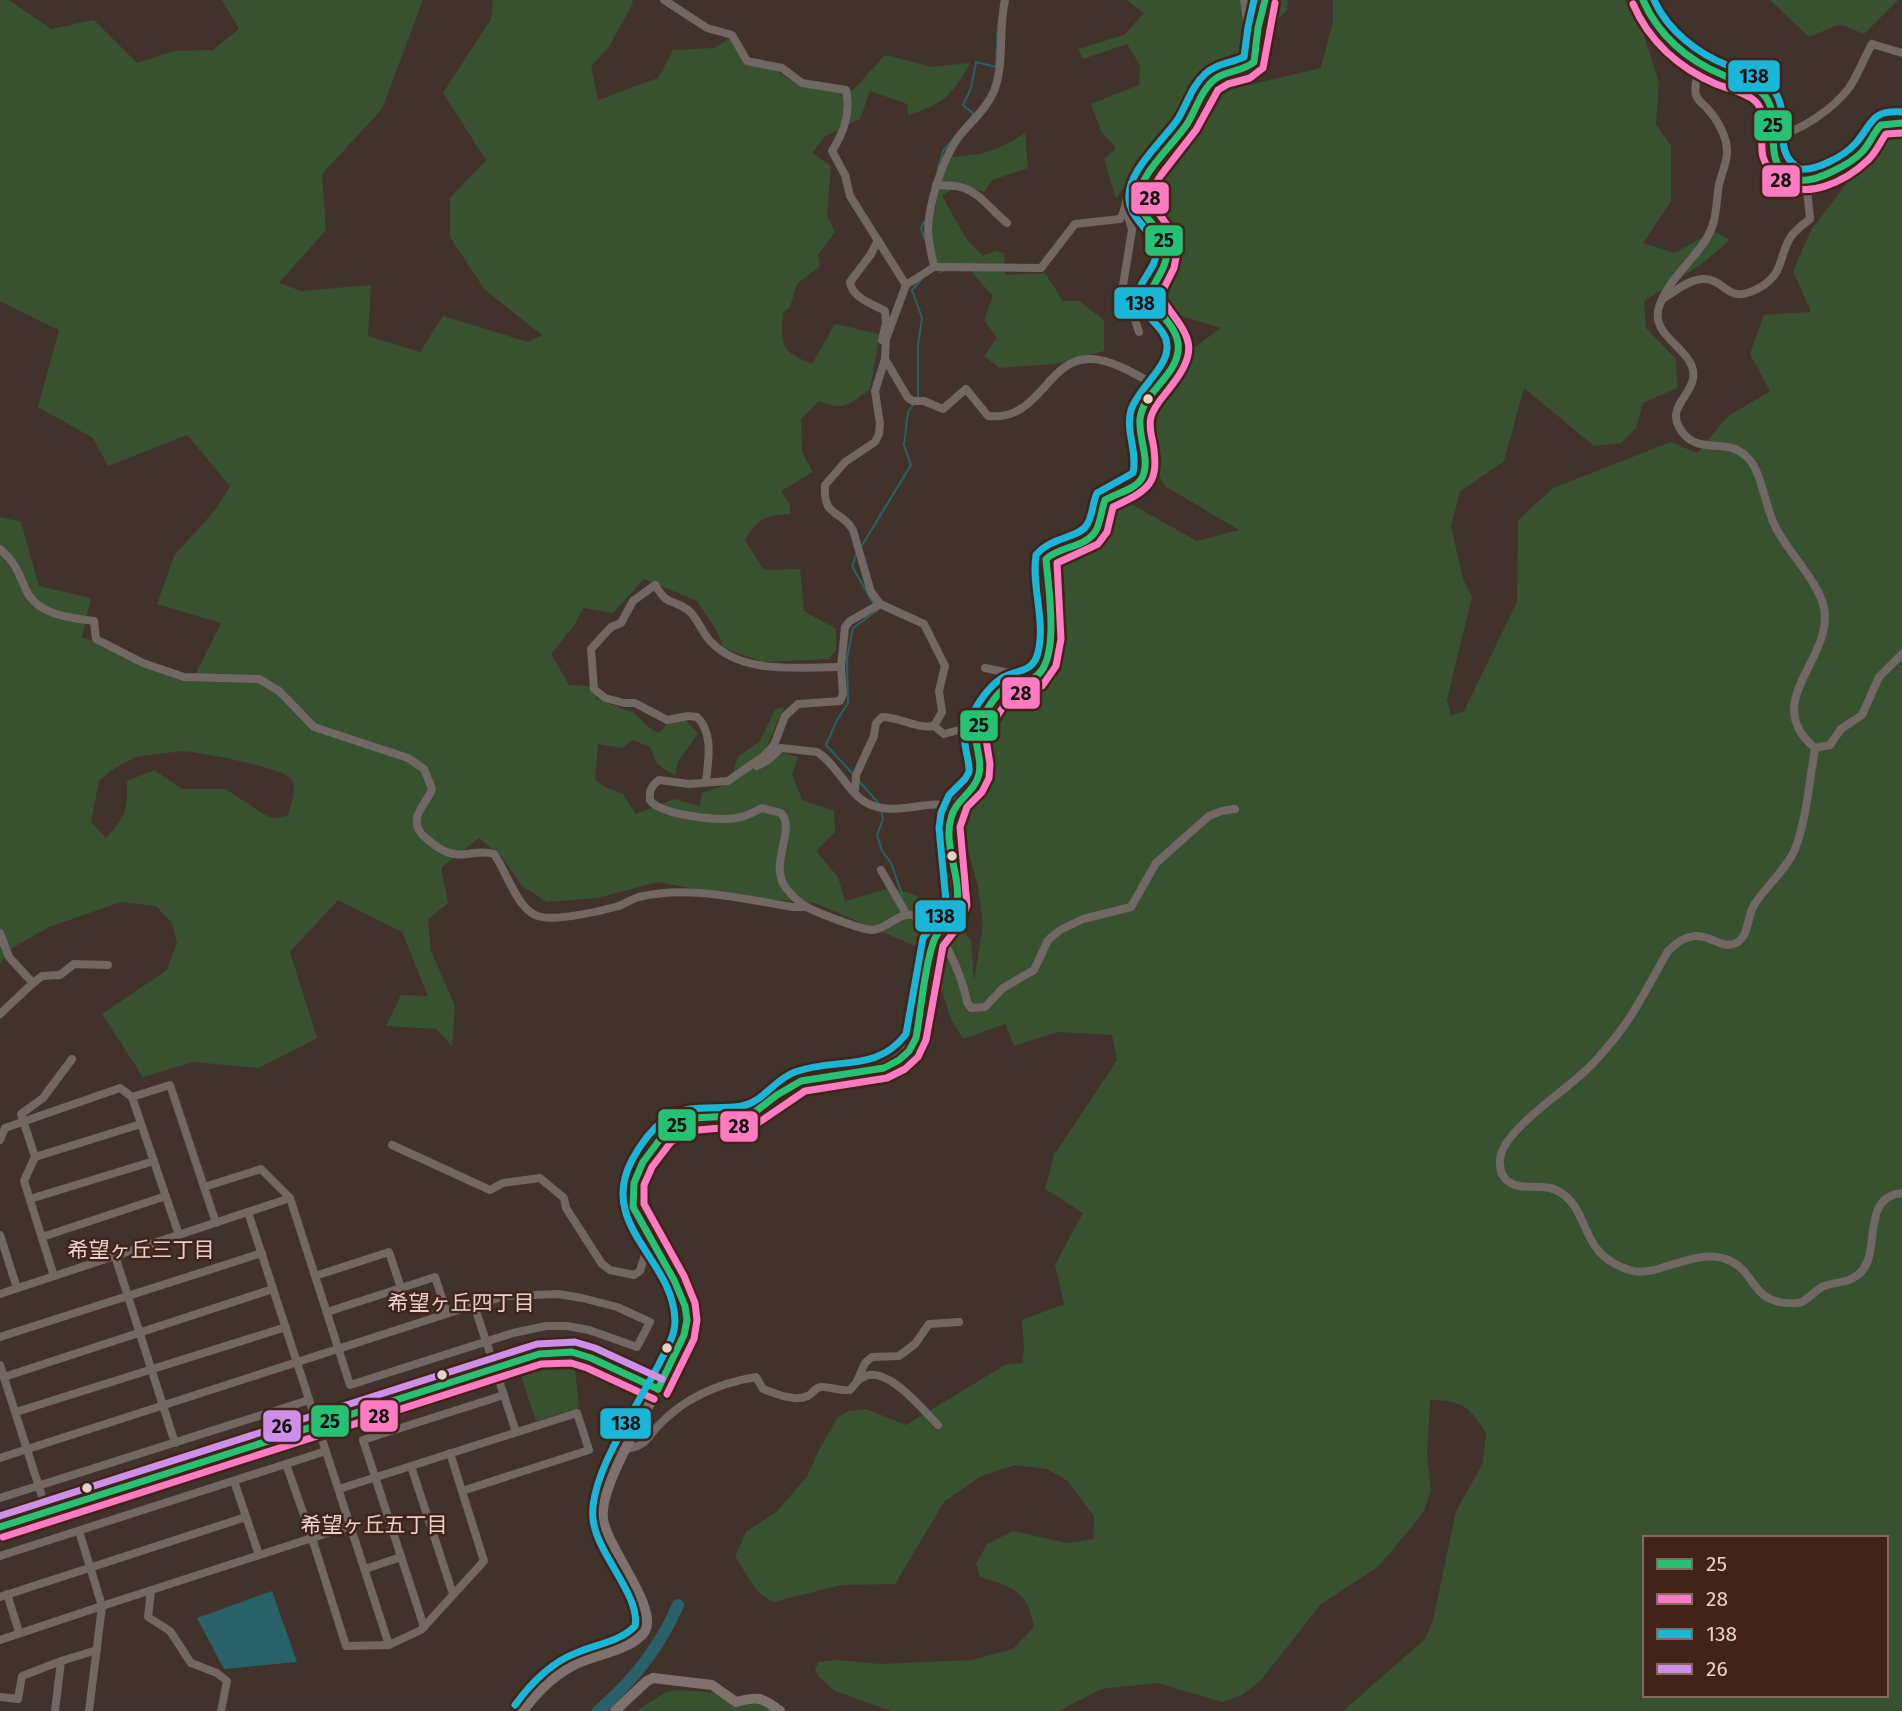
<svg xmlns="http://www.w3.org/2000/svg" width="1902" height="1711" font-family="'Fira Sans','Noto Sans JP',sans-serif">
<rect width="100%" height="100%" fill="#42322c"/>
<g fill="#38522f" fill-rule="evenodd">
<path d="M0,0h9l42,29 43,-9 43,43 37,-12 39,-1 26,-21 -17,-29h201l-41,109 -60,65 4,56 -47,53 22,8 70,-6 -3,51 52,16 23,-36 85,26 14,-7 -57,-45 -35,-53v-39l36,-38 -43,-67 48,-74 2,-19h139l1,3 -25,45 -17,18 7,34 60,-22 15,-28 41,-2 17,-11 15,27 27,4 21,15 42,8 17,-1 32,-35 47,12 38,-4c-18,32 -26,41 -62,52l-1,-11 -37,-13 -10,28 -35,17 -13,17 19,13 -4,50 8,16 -17,23 2,11 -23,18 -7,23 -7,6c-2,34 -3,37 29,51l23,-40 45,10 -10,55c-21,16 -26,22 -51,12l-18,18 1,33 11,20 -32,19 9,13v10c-28,2 -30,3 -45,26l19,30 36,-1 4,42 32,18v21l-7,9 -66,3 -40,-14 -6,-17 -20,-30 -53,-22 -31,34 -30,-5 -8,16 -24,30 18,31 21,1 7,13 37,14 17,16 8,4 11,-12 15,-2 13,15 -20,27 -3,15 -18,-12 -7,-17 -18,-7 -10,8 -24,-4 -3,35 10,8 18,7 13,20 38,-15 26,7 2,-13 27,-9 9,-27 22,-16 15,-31 9,-3 -18,41 32,9 -6,17 10,26 32,11 1,21 -19,19 22,26 7,24 46,-13 21,6 38,19 21,28 3,40 9,-57 -5,-37 -20,-76 29,-28 -4,-49 19,-33 22,-9 37,-21 -4,-109 44,-20 23,-42 73,41 42,-11 -74,-44 -10,-17v-54l29,-60 37,-27 -57,-17 -10,-20 18,-40 -25,-56 72,-103 102,-24 12,-47v-21h292l17,29 17,54 -3,41 15,22v55l-28,42 31,10 40,-22 16,9 -30,25 -56,36 2,27 30,31 1,29 -34,15 -7,25 -15,15 -27,3 -70,-58 -20,73 -44,31 -9,34 12,53 9,18 -25,103 4,16 13,-5 53,-109 1,-82 35,-32 118,-46 26,11 30,-36 43,-26 -20,-37 14,-39 47,-3 -18,-41 18,-41 74,-97 17,2v1576h-559l81,-71 9,-19 23,-110 27,-48 3,-30c-18,-28 -23,-32 -56,-33l-3,57 4,33 -8,23 -44,53 -58,38 -60,76 -19,15 -20,7 -64,-19 -57,6 -42,22h-168l-56,-20 -17,-15 -3,-7 4,-7 18,-2 43,4 92,-4 41,-11 21,-22c-7,-38 -22,-40 -54,-50l-4,-13 11,-20 26,-13 54,12 26,-4 1,-22 -26,-36 -21,-12 -32,-4 -34,11 -37,26 -49,82 -54,1 -68,17 -15,-10 -23,-35 11,-25 30,-20 31,-35 10,-23 20,-36 12,-7 17,-2 40,16 99,-60 17,-2 2,-14 -2,-29 42,-16 -9,-39 28,-52 -38,-24 9,-34 63,-95 -5,-25 -54,-3 -44,14 -9,-22 -42,15 -12,-20 -22,-67 -114,-49 -75,-6 -82,-15 -61,16 -50,4 -25,-16 -20,-29 -23,-19 -38,30 7,35 -20,16 3,32 24,55 -3,40 -16,-17 -50,-3 15,-31 27,1 -26,-64 -64,-32 -48,52 27,86 -59,30 -65,-6 -50,15 -41,-63 65,-44 10,-27 -5,-20 -16,-17 -35,-4 -72,25 -37,21 -12,16v-447l21,5 18,64 52,12 -9,39 111,42 28,-56 -64,-19 17,-48 42,-47 14,-23 -43,-51 -79,31 -15,-28 -55,-31 21,-77 -59,-29zM182,751c16,1 100,16 109,28 7,10 -1,27 -3,37l-16,2 -9,-4 -37,-25h-44l-28,-19 -27,11c1,30 -1,35 -21,57l-15,-16 8,-41 13,-11 23,-13zM1645,1538h241v157h-241z"/>
<path d="M1126,0h162l-1,10 -46,47 -33,14 -92,127 -12,-39 12,-11 -15,-17 -10,-27 48,-19 1,-20 -13,-21 -44,15 -5,-10 46,-14 20,-22z"/>
<path d="M1770,0h128l-34,34 -24,-10 -31,13z"/>
<path d="M1025,133l3,35 -36,12 -8,12 -24,-8 -18,12 25,44 16,16 12,-5 9,2 1,22 40,-2 18,28h16l25,19v31l-50,13 -54,4 -16,-12 13,-18 -13,-18 9,-24 -20,-22 -6,-10 -28,10 -9,-40 9,-45 11,-32c31,-2 49,-6 75,-24z"/>
<path d="M562,1359l12,1 5,48 -43,13 -18,-54 27,-7z"/>
<path d="M678,1690c33,2 67,5 96,21h-138l30,-19z"/>
</g>
<path fill="#286168" d="M272,1591l25,71 -73,7 -27,-51z"/>
<g fill="none" stroke-linecap="round" stroke-linejoin="round">
<g stroke="#286168" stroke-width="2">
<path d="M938,169l5,-18 31,-37 -11,-9 8,-17 5,-26 20,5 2,-43"/>
<path d="M924,222l-3,7 4,11"/>
<path d="M918,398v-53l4,-27 -10,-28 9,-10"/>
<path d="M861,547l50,-82 -7,-20 4,-33 5,-7"/>
<path d="M856,555l-4,11 21,37"/>
<path d="M852,773l-26,-28 11,-25 11,-17 -1,-44 6,-31 25,-18"/>
<path d="M858,780l22,25"/>
<path d="M881,810l2,9 -6,16 5,16 9,12 12,34"/>
</g>
<path stroke="#286168" stroke-width="12" d="M598,1711c35,-30 62,-64 80,-106"/>
<g stroke="#716763" stroke-width="8">
<path d="M664,0l43,28 25,7 15,26 35,7 20,15 44,7c5,21 -2,43 -14,61l13,24 5,21 56,89"/>
<path d="M1244,0l6,41 7,9"/>
<path d="M1700,64c-1,11 -7,20 -4,31 2,6 6,8 10,12 11,12 22,30 21,47 -1,11 -6,21 -8,31 -4,22 -1,36 -14,56 -13,20 -42,45 -47,70 -5,28 40,40 35,68 -3,17 -25,29 -14,48 18,32 46,7 69,31 14,14 17,49 27,68 12,25 44,56 49,82 10,51 -65,94 -9,140"/>
<path d="M1772,135c24,1 63,-28 77,-47 9,-13 15,-30 23,-44l30,9"/>
<path d="M936,185c8,1 17,0 24,2 19,4 32,24 47,36"/>
<path d="M1126,209l6,21 -9,55 16,47"/>
<path d="M878,240l-7,14 -21,28c2,16 23,22 35,29l1,12 -4,17"/>
<path d="M934,267l107,1 34,-44 45,-5c7,-11 5,-21 10,-31 13,-23 30,-42 49,-59"/>
<path d="M1664,298c12,-7 25,-19 40,-19 23,0 22,27 55,9 25,-14 19,-29 31,-50 5,-8 12,-13 20,-19l-4,-39"/>
<path d="M885,359l23,39 5,3h11l19,8 23,-20 22,27c53,6 59,-60 104,-57 22,1 46,17 65,27"/>
<path d="M0,549c16,14 18,23 26,41 12,25 44,28 68,31l2,18 47,24 41,14 75,2 20,12 35,36 94,31 16,11 8,20c-3,10 -14,19 -15,30 -1,8 2,14 9,19 11,10 24,19 40,16 11,-1 17,-3 28,0 12,17 23,53 41,61 16,8 66,-4 84,-9 7,-3 13,-7 20,-9 51,-12 103,2 154,10h13"/>
<path d="M880,604l-30,17 -5,6 -4,40 2,27 -3,7 -42,3 -13,12 -11,29 -10,11 -36,25 -39,3 -30,-4c-8,6 -10,11 -9,20 10,15 68,21 86,18 10,-1 18,-6 26,-10l19,5c15,16 -11,49 3,72 4,7 12,14 18,19 9,7 60,26 71,26 14,-1 24,-17 39,-15 28,3 51,63 55,87l4,6 14,-1 18,-19 31,-18 14,-30 12,-10 23,-11 48,-12 25,-44 53,-47 13,-5 13,-2"/>
<path d="M985,668l35,7 17,-3"/>
<path d="M934,726l8,-14 -3,-21 6,-25 -21,-42 -44,-20 -9,-12 -18,-62c-13,-22 -30,-11 -28,-45l20,-23 30,-20 4,-8 1,-10 -5,-33 10,-32 1,-20 20,-54 28,-18c-2,-12 -6,-25 -6,-37 1,-27 14,-70 30,-92 12,-16 28,-28 36,-47 11,-28 4,-61 11,-91"/>
<path d="M963,729l32,-38h3"/>
<path d="M1815,748c-5,30 -9,74 -20,101 -9,21 -29,37 -41,56 -7,11 -5,32 -18,38 -20,10 -34,-26 -68,8 -18,31 -35,67 -59,94 -8,10 -16,19 -25,27 -22,21 -74,54 -83,82 -2,6 -1,15 1,20 12,22 39,6 58,18 33,21 17,64 73,79 23,6 63,-23 93,-12 30,11 24,42 61,44 5,0 10,1 15,-1 8,-4 14,-13 22,-16 14,-5 26,-2 38,-15 19,-23 -1,-74 40,-78"/>
<path d="M1815,748l15,-3 11,-16 21,-14 17,-38 23,-23"/>
<path d="M757,766l10,-5 14,-13 36,4c17,9 32,42 50,51 27,15 60,-5 88,4"/>
<path d="M706,782c2,-21 8,-49 -9,-65l-9,-1 -21,4 -32,-17h-11l-19,-5 -11,-9 -3,-40 20,-22 10,-4 12,-22 22,-16c15,24 16,12 33,25 10,8 14,23 23,32 32,33 87,25 130,25"/>
<path d="M855,792l1,-17 18,-39 2,-13 6,-6c18,0 34,12 52,9l10,8 19,-5 3,2 7,21v24l3,5"/>
<path d="M881,870l26,45"/>
<path d="M0,933l9,24 24,26 -33,31"/>
<path d="M33,983l9,-7 18,-1 14,-11 34,1"/>
<path d="M132,1097l47,138"/>
<path d="M0,1140l5,-12 115,-40 12,9 38,-12 46,138"/>
<path d="M392,1145l98,45 13,-7 37,-5 24,20 2,10 36,56 8,6 24,5 6,-4 10,-33"/>
<path d="M35,1157l106,-33"/>
<path d="M30,1199l124,-38"/>
<path d="M248,1212l141,433"/>
<path d="M0,1235l17,53"/>
<path d="M42,1237l124,-41"/>
<path d="M115,1256l60,187"/>
<path d="M54,1276l-30,-95 11,-24 -14,-43 22,-16 29,-39"/>
<path d="M315,1276l74,-24 12,36"/>
<path d="M0,1294l290,-96"/>
<path d="M474,1305l42,127"/>
<path d="M327,1312l108,-35 12,36"/>
<path d="M0,1337l262,-84"/>
<path d="M0,1365l47,147"/>
<path d="M4,1377l269,-88"/>
<path d="M857,1381l8,-18 7,-6 27,-1 16,-12 14,-20 30,-2"/>
<path d="M16,1412l270,-85"/>
<path d="M626,1449c21,-3 20,-11 34,-25 26,-27 60,-41 96,-47l7,12c13,5 32,13 45,7 6,-3 6,-9 14,-9 9,0 18,4 28,3 4,-4 7,-10 12,-12 23,-16 61,32 76,47"/>
<path d="M0,1458l474,-153 32,-9 52,-2 24,4 35,9 33,15 -13,25 -48,-17 -22,-4h-21l-33,7 -163,52 -60,-187 -29,-29 -57,18"/>
<path d="M286,1464l26,74 39,-12"/>
<path d="M411,1466l42,128"/>
<path d="M234,1481l25,74"/>
<path d="M339,1489l238,-76 12,37 -127,41"/>
<path d="M0,1498l309,-98"/>
<path d="M0,1556l326,-105"/>
<path d="M365,1569l36,-12"/>
<path d="M151,1591l-3,26 22,14 21,32 26,10 10,8 -6,30"/>
<path d="M7,1594l12,38"/>
<path d="M0,1597l246,-80"/>
<path d="M424,1627l-61,-187 141,-45"/>
<path d="M0,1640l102,-34 -23,-75"/>
<path d="M0,1697l18,2 4,-23 39,-15"/>
<path d="M55,1711l6,-50 36,-11"/>
<path d="M89,1711l13,-105 210,-68 34,108 43,-1 32,-15 63,-69 -34,-108"/>
</g>
<g stroke="#7e716e" stroke-width="10">
<path d="M1643,0c11,33 47,62 79,75 14,6 32,9 43,21 21,25 -9,55 22,77 6,4 12,8 20,7 11,0 49,-21 56,-29 14,-18 10,-32 39,-28"/>
<path d="M0,1527l539,-173 33,-2 19,6 67,31"/>
<path d="M523,1711c14,-19 29,-35 51,-46 19,-10 59,-15 71,-34 13,-24 -38,-83 -42,-112 -4,-31 38,-98 53,-127 10,-18 19,-38 28,-57 8,-39 -21,-74 -39,-107 -4,-7 -11,-15 -12,-23 -5,-26 14,-53 31,-71 23,-24 52,-13 80,-18 21,-3 34,-26 53,-34 44,-17 91,4 119,-44l17,-97 18,-22 6,-17 -8,-75 2,-11 7,-15 16,-16 5,-10 1,-10 -5,-27 4,-13 21,-33 10,-7 26,-8 10,-14 5,-24 -5,-80c13,-16 38,-11 49,-27 6,-9 5,-22 10,-32 10,-7 32,-11 37,-22 9,-15 -7,-46 -1,-65 7,-24 41,-43 37,-70 -3,-19 -22,-29 -29,-46 3,-15 18,-29 18,-44 1,-23 -29,-35 -28,-57 2,-21 36,-53 48,-72 9,-14 15,-35 28,-45 12,-10 28,-5 39,-17l4,-34 7,-28"/>
<path d="M615,1711l32,-30 6,-3 59,7 24,17c22,-6 26,-5 44,9"/>
</g>
<defs>
<g id="bus-1">
<path d="M1643,0c15,35 45,61 80,75 13,6 28,9 39,18 26,24 -9,75 38,87 15,3 52,-17 62,-28 8,-8 11,-19 19,-27l21,-2"/>
<path d="M658,1389l26,-54 3,-15 -2,-14 -11,-26 -41,-73 1,-24 9,-21 21,-28 19,-13 11,-3 57,-3 26,-20 24,-14 83,-13 15,-8 10,-9 7,-13c5,-28 8,-68 17,-95 4,-15 21,-23 24,-40 4,-27 -14,-58 -6,-85 4,-18 24,-26 28,-44 4,-16 -7,-31 -1,-47 6,-13 18,-35 32,-42 7,-4 18,-3 25,-8 26,-16 13,-91 11,-118 14,-13 38,-11 49,-27 6,-9 6,-22 10,-32 11,-7 30,-10 37,-22 9,-17 -4,-41 -2,-59 3,-29 42,-45 38,-76 -3,-18 -21,-31 -29,-46 4,-15 18,-29 18,-45 0,-22 -30,-34 -28,-56 2,-24 35,-52 48,-72 9,-14 14,-34 28,-45 12,-9 27,-7 39,-17l4,-34 7,-28"/>
<path d="M0,1527l539,-173 33,-2 19,6 67,31"/>
</g>
<g id="bus-2">
<path d="M1633,4c16,37 46,64 83,80 12,5 28,7 39,17 15,14 3,38 8,56 3,9 8,16 15,22 26,24 68,2 90,-19 8,-7 12,-18 18,-26l15,-1"/>
<path d="M667,1394l27,-55 3,-19 -2,-17 -11,-27 -40,-72v-19l8,-18 19,-25 16,-11 68,-6 50,-34 82,-13 18,-9 13,-12 8,-17 17,-94 17,-22 7,-19 -7,-78 7,-20 15,-15 7,-14 1,-14 -4,-25 3,-10 19,-30 7,-4 27,-9 14,-20 5,-27 -4,-76 41,-19 9,-12 6,-25c35,-17 47,-22 40,-64 -2,-8 -4,-18 -2,-26 3,-12 14,-22 21,-32 33,-42 11,-53 -12,-89l14,-28 3,-16 -5,-20 -22,-31 1,-10 10,-16 35,-45 22,-40 10,-6 22,-6 13,-10 12,-65"/>
<path d="M3,1537l538,-173 30,-1 16,5 67,31"/>
</g>
<g id="bus-3">
<path d="M1654,0c14,31 44,54 75,66 16,7 36,11 46,26 17,26 -5,60 25,77 16,2 44,-13 55,-25 18,-20 14,-34 47,-32"/>
<path d="M515,1705c16,-22 35,-42 61,-52 20,-9 44,-11 59,-27 6,-30 -39,-73 -42,-107 -5,-44 48,-118 68,-159 6,-12 14,-25 14,-39 -1,-62 -78,-95 -43,-161 8,-15 19,-30 33,-41 23,-17 51,-8 77,-13 21,-4 33,-27 53,-34 41,-15 82,1 111,-38l17,-96 19,-24 4,-13 -7,-73 2,-15 8,-18 16,-16 4,-7c1,-12 -6,-25 -4,-37 3,-19 21,-47 37,-57 13,-8 29,-5 35,-22 10,-33 -6,-68 -1,-101 15,-18 42,-17 50,-29 7,-9 6,-23 11,-33l36,-20c5,-21 -8,-42 -2,-63 7,-22 38,-43 36,-65 -1,-18 -23,-27 -28,-44 -5,-18 19,-32 17,-50 -1,-19 -25,-30 -27,-51 -3,-28 34,-59 49,-81 9,-15 14,-33 27,-45 12,-11 26,-11 39,-17l4,-30 6,-27"/>
</g>
<path id="bus-4" d="M0,1516l537,-172 38,-2 20,6 67,31"/>
</defs>
<use href="#bus-1" stroke="#412319" stroke-width="12"/>
<use href="#bus-2" stroke="#412319" stroke-width="12"/>
<use href="#bus-3" stroke="#412319" stroke-width="12"/>
<use href="#bus-4" stroke="#412319" stroke-width="12"/>
<use href="#bus-1" stroke="#26c172" stroke-width="7"/>
<use href="#bus-2" stroke="#fe7ac1" stroke-width="7"/>
<use href="#bus-3" stroke="#1ab6d8" stroke-width="7"/>
<use href="#bus-4" stroke="#ce8fe9" stroke-width="7"/>
</g>
<g fill="#e6d2cb" stroke="#412319" stroke-width="2.5">
<circle cx="1148" cy="399" r="6"/>
<circle cx="952" cy="856" r="6"/>
<circle cx="667" cy="1348" r="6"/>
<circle cx="442" cy="1375" r="6"/>
<circle cx="87" cy="1488" r="6"/>
</g>
<g text-anchor="middle" stroke-width="5" stroke-linejoin="round" paint-order="stroke">
<g font-size="21" fill="#e6d2cb" stroke="#412319">
<text x="141" y="1257">希望ヶ丘三丁目</text>
<text x="461" y="1310">希望ヶ丘四丁目</text>
<text x="374" y="1532">希望ヶ丘五丁目</text>
</g>
</g>
<g stroke="#412319" stroke-width="2.5">
<rect x="1727" y="59" width="54" height="34" rx="7" fill="#1ab6d8"/>
<rect x="1753" y="109" width="40" height="33" rx="7" fill="#26c172"/>
<rect x="1761" y="164" width="40" height="34" rx="7" fill="#fe7ac1"/>
<rect x="1130" y="181" width="40" height="34" rx="7" fill="#fe7ac1"/>
<rect x="1144" y="224" width="40" height="33" rx="7" fill="#26c172"/>
<rect x="1113" y="286" width="54" height="34" rx="7" fill="#1ab6d8"/>
<rect x="1001" y="676" width="40" height="34" rx="7" fill="#fe7ac1"/>
<rect x="959" y="709" width="40" height="33" rx="7" fill="#26c172"/>
<rect x="914" y="899" width="53" height="34" rx="7" fill="#1ab6d8"/>
<rect x="657" y="1108" width="40" height="34" rx="7" fill="#26c172"/>
<rect x="719" y="1110" width="40" height="33" rx="7" fill="#fe7ac1"/>
<rect x="359" y="1399" width="40" height="34" rx="7" fill="#fe7ac1"/>
<rect x="310" y="1404" width="40" height="34" rx="7" fill="#26c172"/>
<rect x="599" y="1407" width="53" height="33" rx="7" fill="#1ab6d8"/>
<rect x="262" y="1409" width="40" height="34" rx="7" fill="#ce8fe9"/>
</g>
<g font-size="19" text-anchor="middle" font-weight="bold" fill="#111">
<text x="1754" y="83">138</text>
<text x="1773" y="132">25</text>
<text x="1781" y="187">28</text>
<text x="1150" y="205">28</text>
<text x="1164" y="247">25</text>
<text x="1140" y="310">138</text>
<text x="1021" y="700">28</text>
<text x="979" y="732">25</text>
<text x="940" y="923">138</text>
<text x="677" y="1132">25</text>
<text x="739" y="1133">28</text>
<text x="379" y="1423">28</text>
<text x="330" y="1428">25</text>
<text x="626" y="1430">138</text>
<text x="282" y="1433">26</text>
</g>
<rect x="1643" y="1536" width="245" height="161" fill="#412319" stroke="#836960" stroke-width="2"/>
<rect x="1657" y="1559" width="35" height="10" fill="#26c172" stroke="#836960" stroke-width="2"/>
<text x="1706" y="1571" font-size="21" fill="#e6d2cb">25</text>
<rect x="1657" y="1594" width="35" height="10" fill="#fe7ac1" stroke="#836960" stroke-width="2"/>
<text x="1706" y="1606" font-size="21" fill="#e6d2cb">28</text>
<rect x="1657" y="1629" width="35" height="10" fill="#1ab6d8" stroke="#836960" stroke-width="2"/>
<text x="1706" y="1641" font-size="21" fill="#e6d2cb">138</text>
<rect x="1657" y="1664" width="35" height="10" fill="#ce8fe9" stroke="#836960" stroke-width="2"/>
<text x="1706" y="1676" font-size="21" fill="#e6d2cb">26</text>
</svg>
